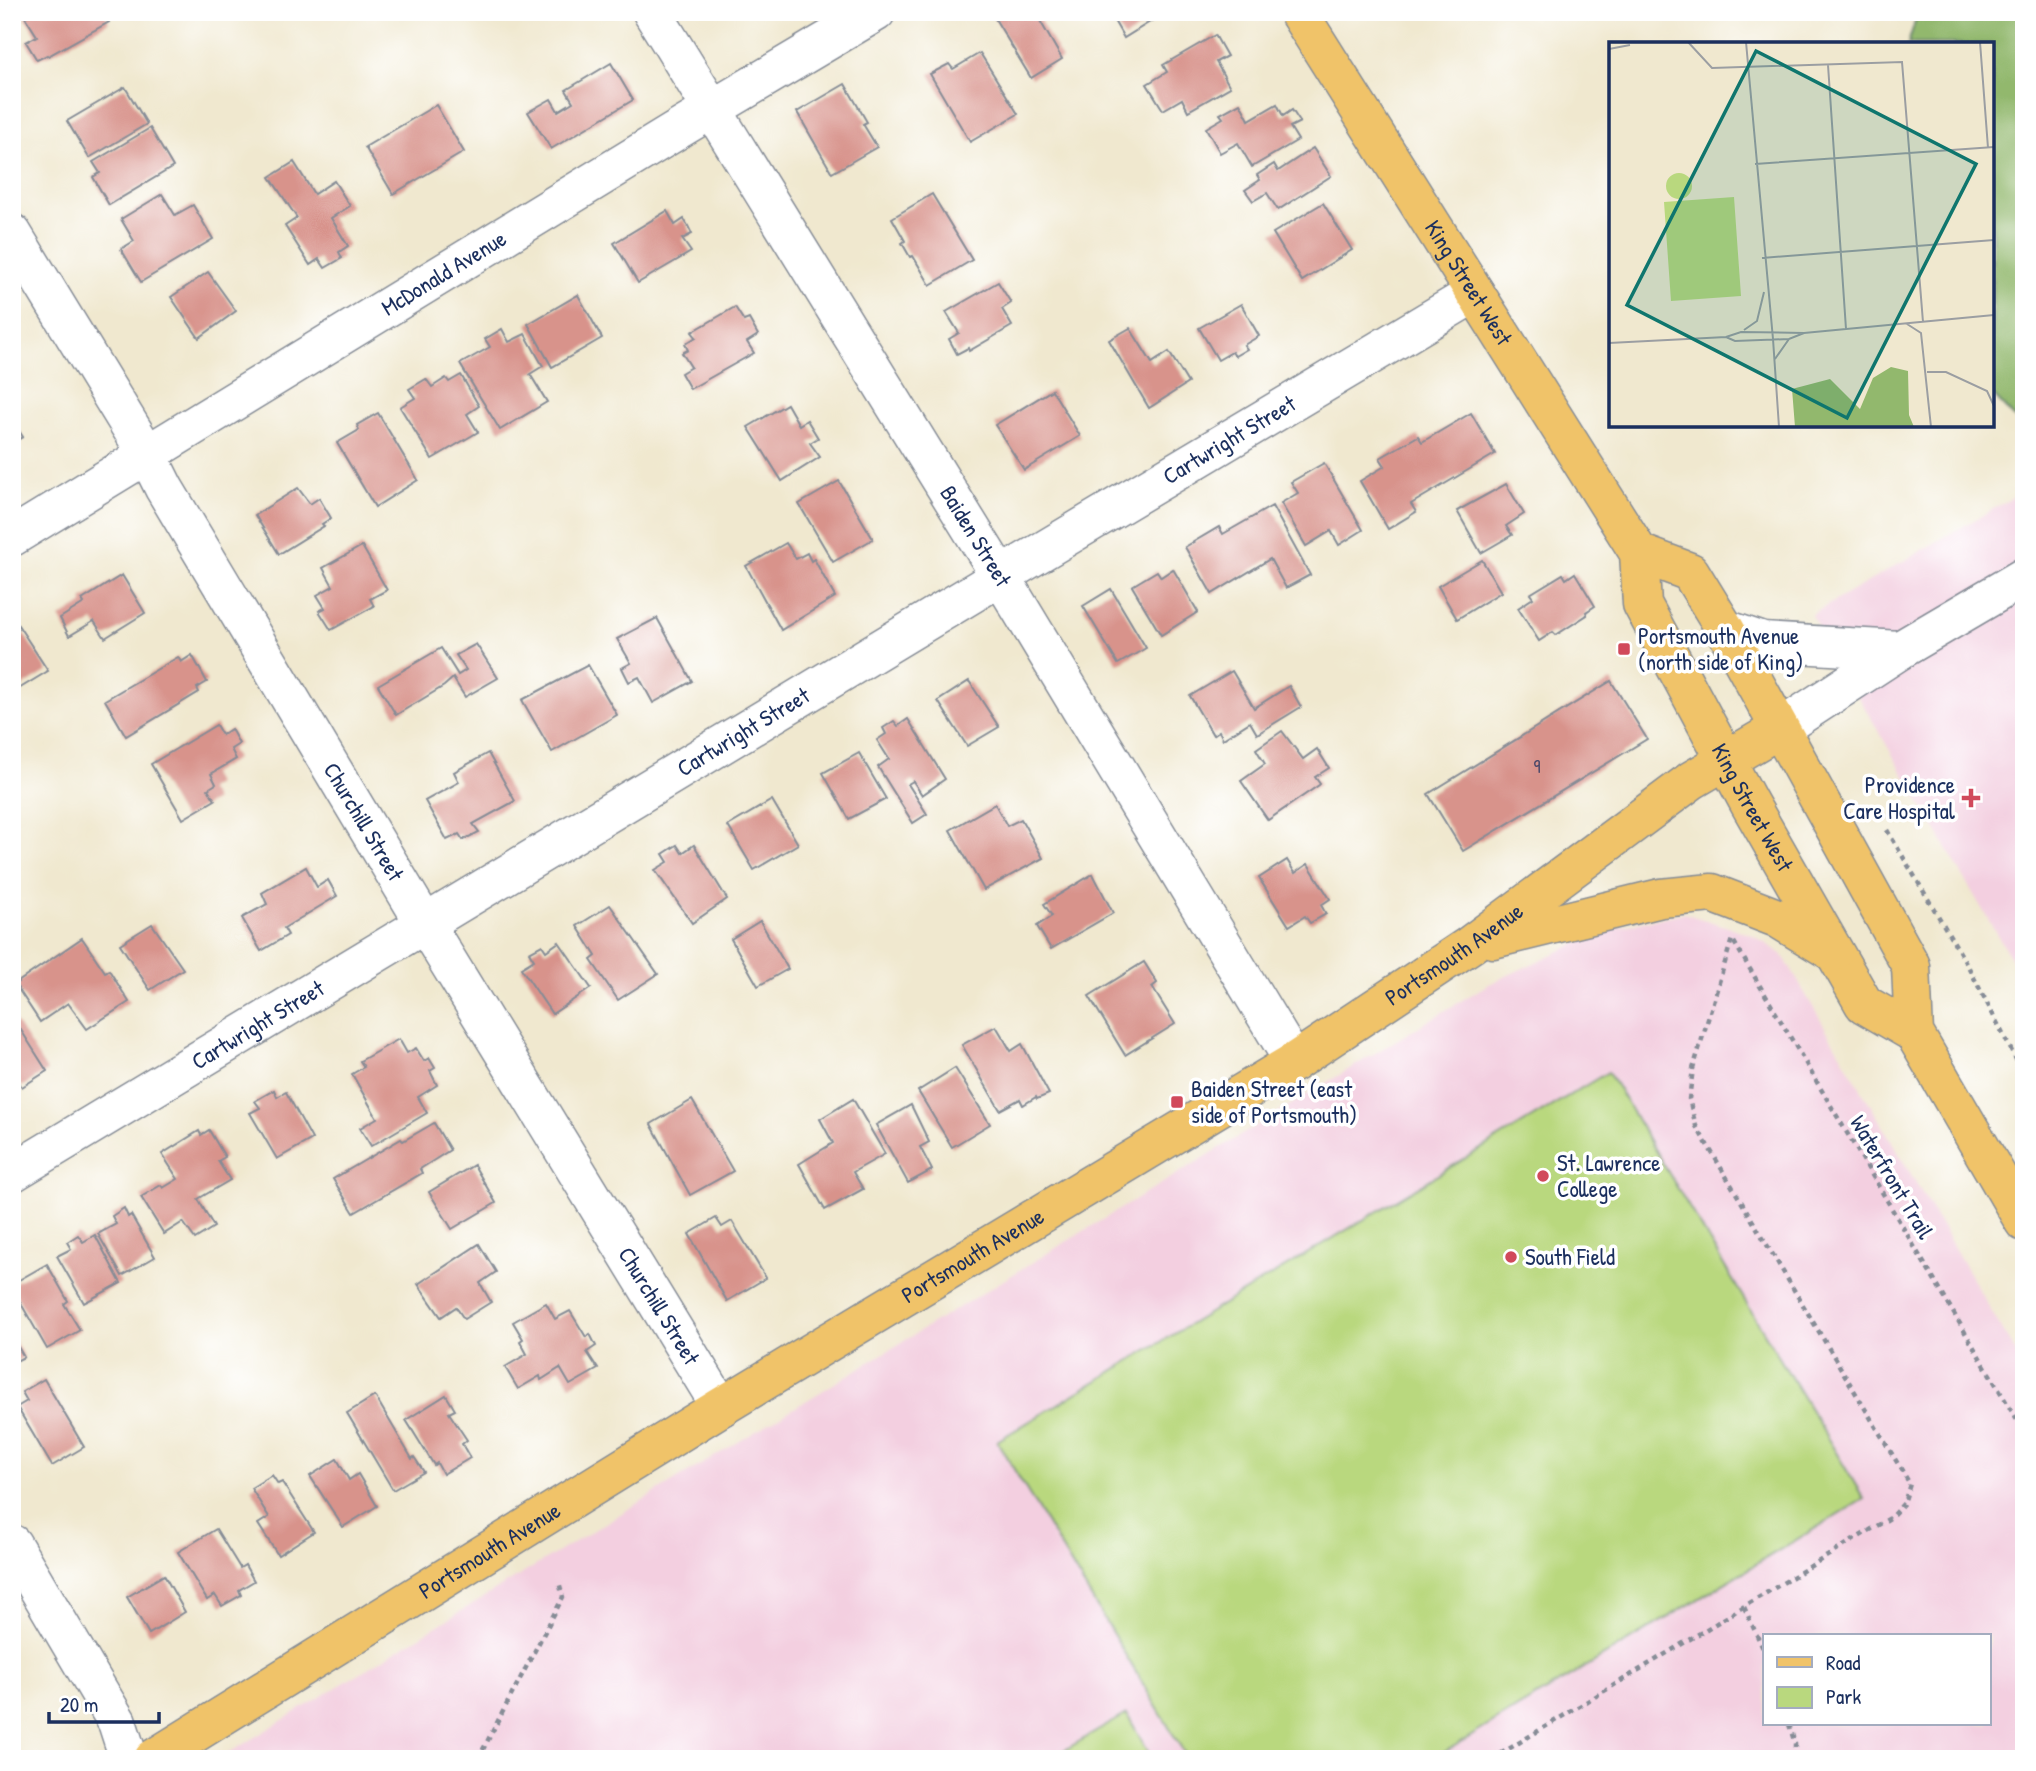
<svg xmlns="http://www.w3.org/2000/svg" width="2036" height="1771" font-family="'Patrick Hand',sans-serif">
<rect width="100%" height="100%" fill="#fff"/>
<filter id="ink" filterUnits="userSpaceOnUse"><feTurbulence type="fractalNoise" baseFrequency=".0143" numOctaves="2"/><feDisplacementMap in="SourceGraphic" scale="14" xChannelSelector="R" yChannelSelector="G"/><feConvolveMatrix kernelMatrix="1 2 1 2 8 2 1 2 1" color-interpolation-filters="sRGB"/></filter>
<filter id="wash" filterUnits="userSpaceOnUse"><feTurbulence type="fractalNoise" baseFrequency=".00686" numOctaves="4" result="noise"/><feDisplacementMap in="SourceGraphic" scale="28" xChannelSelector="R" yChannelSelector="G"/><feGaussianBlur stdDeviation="1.57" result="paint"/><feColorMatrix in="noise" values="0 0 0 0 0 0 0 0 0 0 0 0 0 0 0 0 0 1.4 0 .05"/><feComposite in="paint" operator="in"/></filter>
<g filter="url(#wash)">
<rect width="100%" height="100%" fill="#f0e8cf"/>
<g fill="#f3cfe0" fill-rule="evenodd">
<path d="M2024,491v490l-213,-366z"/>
<path d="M1683,913l68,21 31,20 242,413v392h-1805l1268,-774 116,-54zM1765,1636h224v88h-224z"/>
</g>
<g fill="#b9d87e" stroke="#6a846e" stroke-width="2">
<path d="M1608,1072l256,427 -431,260h-245l-191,-318z"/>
<path d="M1127,1714l25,45h-103z"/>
</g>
<path fill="#92b86d" stroke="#567466" stroke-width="2" d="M1918,12h106v416l-32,-34v-350h-84z"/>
<g id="blocks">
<g fill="#d8938b">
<path d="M33,12h71l5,10 -61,34 -1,-1 -10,5 -11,-18 11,-6 -12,-19z"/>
<path d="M1001,12h34l27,47 -31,19 -37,-61z"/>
<path d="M1109,12h57l-42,26z"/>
<path d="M1215,35l12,21 -11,6 14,25 -42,24 -6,-12 -19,11 -16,-26 20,-12 -4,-7z"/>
<path d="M980,53l38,61 -48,28 -40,-68 19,-10 4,5z"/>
<path d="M611,63l22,37 -82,49 -23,-37 23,-13 7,12 15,-9 -7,-12z"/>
<path d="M845,84l22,38 -4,2 14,23 -45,26 -35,-61z"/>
<path d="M125,87l22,37 -58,34 -22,-37z"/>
<path d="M1240,103l9,17 28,-16 6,12 9,-6 8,12 -10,5 8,13 -46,27 -14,-24 -18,10 -14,-25 17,-10 -3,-4z"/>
<path d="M436,105l28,47 -71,42 -28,-47z"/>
<path d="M150,128l23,39 -64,38 -16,-28 7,-4 -7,-11z"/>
<path d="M1313,148l18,28 -53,34 -11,-17 -14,8 -8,-11 15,-10 -3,-5 17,-11 4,7z"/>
<path d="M294,162l20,32 20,-13 16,25 -19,12 17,28 -9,6 3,6 -17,10 -6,-9 -9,6 -25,-39 12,-8 -27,-41z"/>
<path d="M162,194l13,21 18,-10 20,34 -72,43 -20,-33 13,-8 -13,-22z"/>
<path d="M932,194l40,66 -42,25 -17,-29 -3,1 -8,-14 3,-2 -13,-23z"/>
<path d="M1323,203l29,47 -50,31 -29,-48z"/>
<path d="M667,211l8,14 9,-6 4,7 4,8 -10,5 9,13 -53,31 -24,-40z"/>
<path d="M208,272l28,39 -37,27 -28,-41z"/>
<path d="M998,282l13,21 -9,6 10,17 -43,25 -1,-3 -11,6 -8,-15 10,-6 -13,-21z"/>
<path d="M578,295l24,43 -50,29 -24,-43z"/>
<path d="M1241,304l18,32 -15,9 3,4 -12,7 -3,-4 -14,8 -19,-32z"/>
<path d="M735,307l9,14 5,-2 9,16 -11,7 7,11 -64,36 -9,-16 10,-6 -9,-14 6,-3 -3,-6 11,-7 -4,-5z"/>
<path d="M1130,328l22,35 17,-11 19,31 -39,25 -40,-68z"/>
<path d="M502,329l7,13 16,-8 18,32 -13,8 17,28 -47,28 -40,-66 30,-17 -5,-8z"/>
<path d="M461,375l18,31 -12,8 11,18 -46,27 -32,-52 15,-9 -6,-9 17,-10 6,8 14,-9 3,4z"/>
<path d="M1052,390l28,46 -56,34 -29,-45z"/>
<path d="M787,404l12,21 8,-5 11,18 -8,5 10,14 -38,24 -34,-54z"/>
<path d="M378,413l40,67 -43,27 -38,-64 22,-13 -2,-5z"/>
<path d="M1471,413l24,41 -84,50 5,8 -28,17 -28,-48 25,-15 -5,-8 38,-22 4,6z"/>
<path d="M12,420l11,17 -11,6z"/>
<path d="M1324,463l39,67 -24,15 -8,-14 -25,15 -25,-43 17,-10 -7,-11z"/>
<path d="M839,481l34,58 -40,23 -34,-58z"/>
<path d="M1506,484l18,30 -18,12 6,9 -31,18 -24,-42z"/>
<path d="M298,488l12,16 9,-6 12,20 -9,6 2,2 -45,28 -24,-39z"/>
<path d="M1272,506l38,69 -24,13 -16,-29 -58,35 -27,-47 34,-20 4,7z"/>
<path d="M786,543l10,16 11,-6 4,8 3,-2 21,38 -54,33 -35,-64z"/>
<path d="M362,546l25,44 -17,9 4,7 -43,24 -12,-19 6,-3 -8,-13 16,-9 -10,-18z"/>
<path d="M1482,560l19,32 -44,27 -19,-33z"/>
<path d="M1173,569l25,43 -37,23 -29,-49 25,-15 4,6z"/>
<path d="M1575,573l20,33 -9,6 1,3 -31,20 -3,-3 -14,9 -21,-33 15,-10 -3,-4 33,-20 3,5z"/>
<path d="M122,575l23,38 -40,25 -11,-17 -25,15 -9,-18 24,-15 -2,-3z"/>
<path d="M1111,589l35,59 -28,16 -35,-58z"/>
<path d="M657,618l35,63 -39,22 -14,-26 -10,5 -7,-14 9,-5 -14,-24z"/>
<path d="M18,625l30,46 -36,22v-64z"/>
<path d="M476,644l22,34 -33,19 -12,-19 -9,8 -48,29 -18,-30 63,-37 17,27 8,-5 -10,-15z"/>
<path d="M192,655l15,27 -10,6 2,4 -73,44 -21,-36 73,-43 3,5z"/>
<path d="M588,665l29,50 -65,37 -30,-52z"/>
<path d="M1232,671l22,37 35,-22 12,21 -44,27 -7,-12 -27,17 -4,-8 -6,4 -23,-39z"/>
<path d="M969,681l30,46 -32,19 -29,-45z"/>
<path d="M1611,681l36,58 -184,112 -35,-57z"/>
<path d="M908,719l37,60 -23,16 -9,-14 -5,3 19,30 -14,9 -35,-56 11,-8 -12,-19 9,-6 -3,-6 11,-7 4,5z"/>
<path d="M216,725l6,10 9,-6 6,11 2,4 -8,5 5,10 -25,15 5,10 -8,5 7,11 -32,19 -32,-55z"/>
<path d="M1282,731l21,28 14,-10 12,19 -14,9 5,7 -1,1 -51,35 -27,-39 24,-17 -9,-15z"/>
<path d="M488,753l27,48 -42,23 6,8 -16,8 -4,-6 -12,6 -22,-39 34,-19 -5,-10z"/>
<path d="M859,753l27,46 -37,20 -26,-46z"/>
<path d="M772,800l26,44 -44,26 -26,-44z"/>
<path d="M995,804l12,22 14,-7 22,39 -59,32 -34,-60z"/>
<path d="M677,845l5,8 12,-8 33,54 -35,24 -37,-53 13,-8 -5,-8z"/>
<path d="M1287,860l8,13 13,-9 22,35 -9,6 5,9 -16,9 -5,-7 -16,10 -30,-48z"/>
<path d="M306,867l11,20 11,-7 9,16 -53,32 4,7 -27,16 -19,-33 25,-14 -5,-11z"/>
<path d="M1093,874l20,39 -62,36 -14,-23 15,-10 -8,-12z"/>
<path d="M610,905l48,69 -40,26 -27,-40 5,-4 -19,-30z"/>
<path d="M760,921l28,48 -30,17 -27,-47z"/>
<path d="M152,924l31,45 -33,21 -30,-46z"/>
<path d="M82,938l23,34 4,-2 20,32 -42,27 -19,-26 -28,19 -25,-38z"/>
<path d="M559,942l32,46 -39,26 -31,-46 13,-8 -5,-8 13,-7 4,6z"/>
<path d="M1144,962l13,21 -5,4 23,37 -50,31 -36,-59z"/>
<path d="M12,1016l35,55 -25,16 -10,-14z"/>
<path d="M996,1026l15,25 11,-7 27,50 -12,5 -1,-2 -13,8 -3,-6 -20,11 -38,-65z"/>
<path d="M399,1039l8,14 9,-5 8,13 5,-3 6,10 -5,3 7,14 -19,12 9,16 -56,33 -11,-18 17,-10 -25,-44 12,-7 -4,-6z"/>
<path d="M955,1068l35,56 -38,23 -34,-56z"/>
<path d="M274,1090l3,7 9,-5 26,47 -35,20 -27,-46 10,-5 -5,-7z"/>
<path d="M853,1099l32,55 -32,18 10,17 -38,21 -26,-46 34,-21 -13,-24z"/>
<path d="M692,1100l41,71 -43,24 -39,-71z"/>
<path d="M911,1105l18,37 -9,5 12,23 -24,13 -32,-58z"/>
<path d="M434,1123l16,27 -30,19 2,4 -68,40 -21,-34 68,-40 2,2z"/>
<path d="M209,1130l16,27 -7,4 12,19 -32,19 16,28 -19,12 -12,-17 -19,12 -23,-37 20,-12 2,3 15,-9 -16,-25 37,-23 2,4z"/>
<path d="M474,1165l22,38 -44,26 -23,-37z"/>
<path d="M124,1208l4,9 3,-2 24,42 -33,19 -24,-42 18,-10 -4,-8z"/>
<path d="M716,1218l6,9 10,-6 34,57 -39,23 -38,-67z"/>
<path d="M78,1235l5,7 12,-7 26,48 -37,20 -27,-47 14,-7 -4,-7z"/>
<path d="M479,1244l17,28 -16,11 11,19 -27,17 -8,-12 -15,10 -23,-33z"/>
<path d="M47,1264l21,37 -4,3 16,26 -33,19 -35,-61v-4z"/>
<path d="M546,1303l9,16 15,-8 16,26 4,-3 6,12 -9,6 11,17 -28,16 -10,-17 -19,12 -1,-4 -22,13 -13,-22 22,-13 -7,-13 3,-2 -10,-17z"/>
<path d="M12,1337l12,20 -12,6z"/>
<path d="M44,1379l40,68 -32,19 -35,-59 10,-6 -5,-9z"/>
<path d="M446,1395l9,15 -6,3 18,27 -5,4 8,14 -27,16 -6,-11 -3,2 -28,-45z"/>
<path d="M375,1396l37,63 2,-2 10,15 -31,18 -46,-77z"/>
<path d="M337,1459l12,21 9,-6 19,32 -34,21 -33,-51z"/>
<path d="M272,1475l6,9 4,-2 32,50 -36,23 -20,-31 11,-7 -18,-29z"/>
<path d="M216,1529l24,39 5,-3 9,16 -15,9 2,5 -19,11 -7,-11 -8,5 -29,-48z"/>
<path d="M164,1575l21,37 -36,22 -22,-37z"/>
</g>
</g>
</g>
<g filter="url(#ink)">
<use href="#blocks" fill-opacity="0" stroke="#868c96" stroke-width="2"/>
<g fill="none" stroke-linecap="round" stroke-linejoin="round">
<defs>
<g id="minor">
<path id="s1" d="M652,12l349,565 293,485"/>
<path id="s2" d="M12,233l135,221 17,34 261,436 296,483"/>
<path id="s3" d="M12,537l672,-411 192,-114"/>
<path d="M1725,629l38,13 137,8"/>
<path d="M1779,729l121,-79 124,-73"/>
<path id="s4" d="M12,1173l1029,-621 434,-259"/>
<path d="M12,1544l105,178 12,37"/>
</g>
<g id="major">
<path id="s5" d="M1298,12l341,541 3,51 107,199 115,201 50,29"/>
<path d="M1639,553l51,19 35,57 186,337 3,67 110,189"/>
<path d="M1493,939l168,-41 51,-5 65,25 56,34"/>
<path id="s6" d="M153,1759l568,-352 573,-345 176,-117 222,-165 87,-51"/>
</g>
</defs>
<use href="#minor" stroke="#868c96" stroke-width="41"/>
<use href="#major" stroke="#868c96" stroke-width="41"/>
<g stroke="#868c96" stroke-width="4.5" stroke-dasharray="5 5" stroke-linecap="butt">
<path d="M1887,830l81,136 56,109"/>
<path d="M1734,942l290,490"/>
<path d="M1744,1607l21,46"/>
<path d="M1789,1724l6,20v15"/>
<path d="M478,1759l85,-162 -4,-15"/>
<path d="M1492,1759l398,-241 14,-15 6,-19 -214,-358 -7,-27 4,-30 39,-130"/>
</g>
<use href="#minor" stroke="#fff" stroke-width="38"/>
<use href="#major" stroke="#f0c369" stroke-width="38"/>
</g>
</g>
<g fill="#d1495b" stroke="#fff" stroke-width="2.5">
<rect x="1617" y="642" width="14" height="14" rx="3.5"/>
<path d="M1967.5 787.5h7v7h7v7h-7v7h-7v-7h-7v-7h7z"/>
<rect x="1170" y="1095" width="14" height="14" rx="3.5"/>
<circle cx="1543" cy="1176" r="7"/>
<circle cx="1511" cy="1257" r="7"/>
</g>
<g text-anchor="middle" stroke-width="7" stroke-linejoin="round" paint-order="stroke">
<g font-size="19" fill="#4a4869">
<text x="1537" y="773">9</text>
</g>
<g font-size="23" fill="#1b2f5e" stroke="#fff">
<text dy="8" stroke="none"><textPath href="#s3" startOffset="506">McDonald Avenue</textPath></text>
<text dy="8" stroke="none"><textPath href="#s5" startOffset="320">King Street West</textPath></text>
<text dy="8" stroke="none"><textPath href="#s4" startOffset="1421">Cartwright Street</textPath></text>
<text dy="8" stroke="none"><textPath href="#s1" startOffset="616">Baiden Street</textPath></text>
<text dy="8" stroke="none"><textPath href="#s4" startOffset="854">Cartwright Street</textPath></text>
<text dy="8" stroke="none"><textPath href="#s5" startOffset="922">King Street West</textPath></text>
<text dy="8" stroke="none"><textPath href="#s2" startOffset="686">Churchill Street</textPath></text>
<text dy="8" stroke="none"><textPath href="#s6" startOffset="1530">Portsmouth Avenue</textPath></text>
<text dy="8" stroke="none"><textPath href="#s4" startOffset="287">Cartwright Street</textPath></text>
<text transform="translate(1892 1177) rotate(59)" y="8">Waterfront Trail</text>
<text dy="8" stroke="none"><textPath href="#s6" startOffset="962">Portsmouth Avenue</textPath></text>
<text dy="8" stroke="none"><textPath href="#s2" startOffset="1253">Churchill Street</textPath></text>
<text dy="8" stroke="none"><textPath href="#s6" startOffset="396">Portsmouth Avenue</textPath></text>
</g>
<g font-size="23" fill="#1b2f5e" stroke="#fff" text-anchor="start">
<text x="1638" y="644">Portsmouth Avenue<tspan x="1638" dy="26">(north side of King)</tspan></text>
<text x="1955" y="793" text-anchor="end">Providence<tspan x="1955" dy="26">Care Hospital</tspan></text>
<text x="1191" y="1097">Baiden Street (east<tspan x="1191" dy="26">side of Portsmouth)</tspan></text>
<text x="1557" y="1171">St. Lawrence<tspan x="1557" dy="26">College</tspan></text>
<text x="1525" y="1265">South Field</text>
</g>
</g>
<g transform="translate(1609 42)">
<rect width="385" height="385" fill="#f0e8cf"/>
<path d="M57 144a13 13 0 1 1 26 0a13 13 0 1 1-26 0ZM125,155l7,99 -70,5 -7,-99z" fill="#b9d87e"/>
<path d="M282,325l17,4 1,44 5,12h-119l-3,-38 38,-10 30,30 13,-31z" fill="#92b86d"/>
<path fill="none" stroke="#9b9ea2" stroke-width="2" d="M79,0l24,26 190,-6 21,260M137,0l27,297M371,0l8,106M0,7l21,-4M219,23l18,264M146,122l239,-17M153,216l232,-18M298,282l14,9 10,94M135,288l13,-9 7,-29M117,295l9,4 54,-2 15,-6M164,297l6,88M0,301l117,-6 15,-5 63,1 190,-18M166,317l14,-20M318,330h19l41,19 7,15"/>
<path fill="#0f766e" fill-opacity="0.15" stroke="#0f766e" stroke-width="3.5" d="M147,9l220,113 -129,254 -220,-113z"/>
<rect width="385" height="385" fill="none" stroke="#1b2f5e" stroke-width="3.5"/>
</g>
<rect width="2036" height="1771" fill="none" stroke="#fff" stroke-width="42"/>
<rect x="1763" y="1634" width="228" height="91" fill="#ffffff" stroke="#a4acbf" stroke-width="2"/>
<rect x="1777" y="1657" width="35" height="10" fill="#f0c369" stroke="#a4acbf" stroke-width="2"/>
<text x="1826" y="1670" font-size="21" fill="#1b2f5e">Road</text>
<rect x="1777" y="1687" width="35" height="21" fill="#b9d87e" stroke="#a4acbf" stroke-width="2"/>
<text x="1826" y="1704" font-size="21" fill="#1b2f5e">Park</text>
<path d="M49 1712v10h110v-10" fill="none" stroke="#1b2f5e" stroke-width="3.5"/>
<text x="60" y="1712" font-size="21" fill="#1b2f5e" stroke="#ffffff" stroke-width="5" paint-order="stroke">20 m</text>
</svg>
